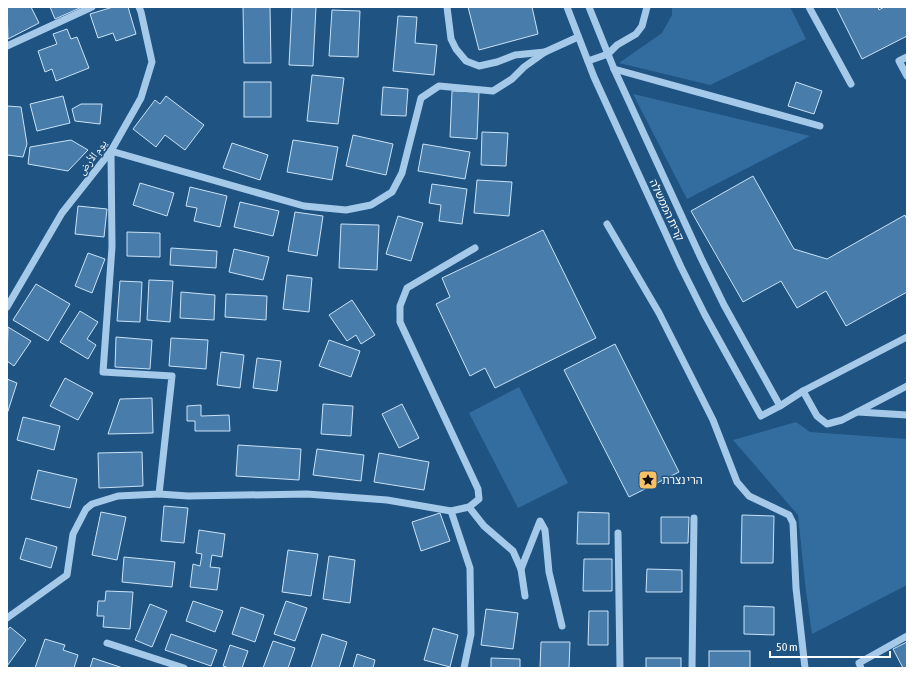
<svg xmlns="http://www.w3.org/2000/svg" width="914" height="675" font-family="'Asap Condensed','Noto Naskh Arabic','Noto Sans Hebrew',sans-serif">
<rect width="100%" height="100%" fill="#1f5382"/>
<g fill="#336da0">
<path d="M672,7h118l16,32 -96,46 -91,-22 43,-30 10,-18z"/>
<path d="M633,94l177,42 -123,63z"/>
<path d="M519,387l49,96 -50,25 -49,-95z"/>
<path d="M796,422l14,10 97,7v146l-95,49 -7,-51 -7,-68 -65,-75z"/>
</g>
<g fill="#487dab" stroke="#c9e2f7">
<path d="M7,7h24l8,16 -31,16z"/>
<path d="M50,7h32l-27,12z"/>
<path d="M113,7h15l8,27 -20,7 -3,-8 -15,5 -8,-24z"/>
<path d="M243,7h27l1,56h-27z"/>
<path d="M292,7h24l-3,59 -24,-1z"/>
<path d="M468,7h64l6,27 -59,16z"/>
<path d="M836,7h42l1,3 5,-3h23v29l-45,23z"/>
<path d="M332,10l28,1 -2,46 -29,-1z"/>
<path d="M398,16l19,1 -2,26 22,2 -3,30 -41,-4z"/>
<path d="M67,29l4,10 6,-2 12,31 -33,13 -4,-12 -7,3 -7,-21 19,-7 -4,-10z"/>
<path d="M312,75l32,3 -6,46 -31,-3z"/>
<rect x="244" y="82" width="27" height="35"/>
<path d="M796,82l26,9 -8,23 -26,-8z"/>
<path d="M383,87l25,2 -2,27 -25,-1z"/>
<path d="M452,91l27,1 -2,47 -27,-2z"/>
<path d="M63,96l7,27 -33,8 -7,-27z"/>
<path d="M166,96l38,29 -19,25 -20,-15 -9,12 -23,-18 22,-29 5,4z"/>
<path d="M81,104h21l-2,20 -25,-3 -3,-12z"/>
<path d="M7,106l14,1 6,37 -4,13 -16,-2z"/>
<path d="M482,132l26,1 -2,33 -25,-1z"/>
<path d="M353,135l40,9 -7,31 -40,-9z"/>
<path d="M71,140l17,10 -20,21 -40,-7 2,-17z"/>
<path d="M293,140l45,7 -6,33 -45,-8z"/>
<path d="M232,143l36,12 -8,25 -37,-12z"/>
<path d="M423,144l47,8 -5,27 -47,-8z"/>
<path d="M753,176l41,73 33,10 78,-44 2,5v72l-61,34 -20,-35 -29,17 -16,-27 -38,21 -52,-91z"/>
<path d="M477,180l35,2 -3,34 -35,-3z"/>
<path d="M140,183l34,10 -7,23 -34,-11z"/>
<path d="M432,184l35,5 -5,35 -23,-3 2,-16 -12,-2z"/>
<path d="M190,187l37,9 -7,31 -26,-6 3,-13 -11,-2z"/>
<path d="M240,202l39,9 -6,25 -39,-9z"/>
<path d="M78,206l29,3 -3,28 -29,-3z"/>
<path d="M295,212l28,4 -6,40 -29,-5z"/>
<path d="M398,216l25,7 -12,38 -25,-7z"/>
<path d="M341,224l38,1 -2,45 -38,-2z"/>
<path d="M543,230l53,108 -101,50 -10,-20 -15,8 -34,-72 14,-7 -8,-19z"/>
<path d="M127,232l33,1v24l-33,-1z"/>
<path d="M171,248l46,3 -1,17 -46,-3z"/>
<path d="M234,249l35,8 -6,23 -34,-8z"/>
<path d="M88,253l17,6 -13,34 -17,-7z"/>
<path d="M287,275l25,3 -3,34 -26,-3z"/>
<path d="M149,280l24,1 -3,41 -23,-2z"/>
<path d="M120,281l22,1 -2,40 -23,-1z"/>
<path d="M36,284l34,20 -22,37 -35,-21z"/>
<path d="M181,292l34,3 -1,25 -34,-2z"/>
<path d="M226,294l41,2 -1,24 -41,-3z"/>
<path d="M352,300l23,35 -14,9 -5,-9 -9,6 -18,-26z"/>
<path d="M80,311l18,11 -11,17 9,6 -8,14 -28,-17z"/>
<path d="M8,327l23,14 -17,25 -7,-5z"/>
<path d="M116,337l36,3 -2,29 -35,-2z"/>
<path d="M171,338l37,2 -2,29 -37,-3z"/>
<path d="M329,340l31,11 -9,26 -32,-11z"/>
<path d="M615,344l64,128 -50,25 -65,-127z"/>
<path d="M221,352l23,3 -4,33 -23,-3z"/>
<path d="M257,358l24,3 -4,30 -24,-3z"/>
<path d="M65,378l28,15 -15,27 -28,-14z"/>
<path d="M7,379l10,4 -10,31z"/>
<path d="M152,398l1,35 -45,1 12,-35z"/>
<path d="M323,404l30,2 -2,30 -30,-2z"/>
<path d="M402,404l17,34 -20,10 -17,-34z"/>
<path d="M201,405v11l28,-1 1,16h-35v-10h-8v-15z"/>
<path d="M23,417l37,9 -6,24 -37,-10z"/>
<path d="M238,445l63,4 -2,31 -63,-4z"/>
<path d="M317,449l47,6 -3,26 -48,-6z"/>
<path d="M142,452l1,34 -44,2 -1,-35z"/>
<path d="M379,453l50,9 -5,28 -50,-8z"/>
<path d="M38,470l39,9 -7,29 -39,-9z"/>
<path d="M164,506l24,2 -4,35 -23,-2z"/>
<path d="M101,512l25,5 -9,43 -25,-5z"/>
<path d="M578,512l31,1v31h-32z"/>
<path d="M440,513l10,28 -29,10 -9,-29z"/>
<path d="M742,515l32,1 -1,47h-32z"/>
<path d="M661,517h28l-1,26h-27z"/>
<path d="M199,530l26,4 -3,23 -10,-2 -2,12 10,1 -3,22 -27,-3 3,-23 7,2 2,-12 -6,-1z"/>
<path d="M26,538l31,9 -6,21 -31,-9z"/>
<path d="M288,550l30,4 -7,42 -29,-4z"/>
<path d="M329,556l26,4 -5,43 -27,-4z"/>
<path d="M124,557l51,5 -3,25 -50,-5z"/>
<path d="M584,559h28v32h-29z"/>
<path d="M647,569l35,1v22h-36z"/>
<path d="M106,591l27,1 -3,37 -27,-2 1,-11h-7l1,-15h7z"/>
<path d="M193,601l30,10 -8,21 -29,-11z"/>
<path d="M286,601l21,7 -12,33 -21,-7z"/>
<path d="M150,604l17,7 -15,36 -17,-7z"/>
<path d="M744,606l30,1v28l-30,-1z"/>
<path d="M241,607l23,8 -9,27 -23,-8z"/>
<path d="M486,609l32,4 -5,36 -32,-4z"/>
<path d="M589,611h19v34h-20z"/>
<path d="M10,627l16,13 -19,26v-35z"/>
<path d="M433,628l25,7 -8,32 -26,-7z"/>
<path d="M171,634l46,16 -6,16 -46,-16z"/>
<path d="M322,634l25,8 -8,26h-28z"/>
<path d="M45,639l20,6 -2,5 15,5 -4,13h-39z"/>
<path d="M273,641l22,7 -7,20h-25z"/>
<path d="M541,642h29l-1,26h-29z"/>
<path d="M907,642v26h-4l-10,-19z"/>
<path d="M230,645l18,6 -6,17h-13l-6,-2z"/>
<rect x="709" y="651" width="41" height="17"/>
<path d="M357,654l18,6 -2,8h-20z"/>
<path d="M93,658l30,10h-33z"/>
<path d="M491,658l29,1v9h-29z"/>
<rect x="646" y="658" width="35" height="10"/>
</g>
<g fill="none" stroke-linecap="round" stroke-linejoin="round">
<g stroke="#a5cae9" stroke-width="7">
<path d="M447,7l4,32 5,10 10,12 13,5 18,-4 18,-7 30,-3"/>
<path d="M567,7l27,70 87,190 24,48 56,101 19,-10 23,-15 104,-54"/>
<path d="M589,7l25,62 87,189 23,47 56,101"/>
<path d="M809,7l42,77"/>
<path d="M7,46l85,-39"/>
<path d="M907,57l-8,4 8,15"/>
<path d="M588,61l20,-7 9,-9 19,-11 6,-8 5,-19"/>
<path d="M614,69l206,57"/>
<path d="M607,224l52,89 54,107 24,62 12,14 40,19 4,8 3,65 9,80"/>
<path d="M7,307l55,-94 49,-62 30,-53 11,-36 -11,-50 -2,-5"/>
<path d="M803,391l14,25 10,8 15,-4 65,-34"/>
<path d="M858,412l49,3"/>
<path d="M159,494l29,2 119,-2 80,6 64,11 18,-4 10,-8 -1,-10 -78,-167v-16l7,-18 68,-40"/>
<path d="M469,507l15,19 29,25 8,18 4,27"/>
<path d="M451,511l19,57 1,66 -7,34"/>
<path d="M618,533l2,135"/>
<path d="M521,569l19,-48 5,9 4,42 13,54"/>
<path d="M7,618l60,-43 6,-41 13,-25 6,-5 26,-8 41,-2 13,-118 -69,-4 9,-125 -1,-96 193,55 42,4 25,-5 21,-13 10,-19 19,-75 18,-12 54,5 19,-12 12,-12 21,-15 33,-15"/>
<path d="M107,643l77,25"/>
<path d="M692,668l2,-150"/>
<path d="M861,668l-2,-5 48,-27"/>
</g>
</g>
<defs>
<symbol id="sight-square" viewBox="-11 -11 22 22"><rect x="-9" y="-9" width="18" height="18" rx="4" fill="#f7c065" stroke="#1f5382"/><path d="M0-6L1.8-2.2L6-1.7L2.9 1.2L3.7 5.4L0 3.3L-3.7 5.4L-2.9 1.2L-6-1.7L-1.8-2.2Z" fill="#111"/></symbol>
</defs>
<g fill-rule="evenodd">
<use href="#sight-square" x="637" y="469" width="22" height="22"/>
</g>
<g text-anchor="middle" stroke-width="3" stroke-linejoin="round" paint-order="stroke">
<g font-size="11" fill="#fff" stroke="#1f5382">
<text transform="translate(92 157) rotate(-53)" y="4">يوم الأرض</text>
<text transform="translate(667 210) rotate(65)" y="4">קרית הממשלה</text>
</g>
<g font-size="11" fill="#fff" stroke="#1f5382" text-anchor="start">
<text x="662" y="484">הרי נצרת</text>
</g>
</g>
<rect width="914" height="675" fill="none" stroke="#ffffff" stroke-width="16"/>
<path d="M770 651v6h120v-6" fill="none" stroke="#ffffff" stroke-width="2"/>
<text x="776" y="651" font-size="12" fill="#ffffff" stroke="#1f5382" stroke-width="3" paint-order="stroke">50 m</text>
</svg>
